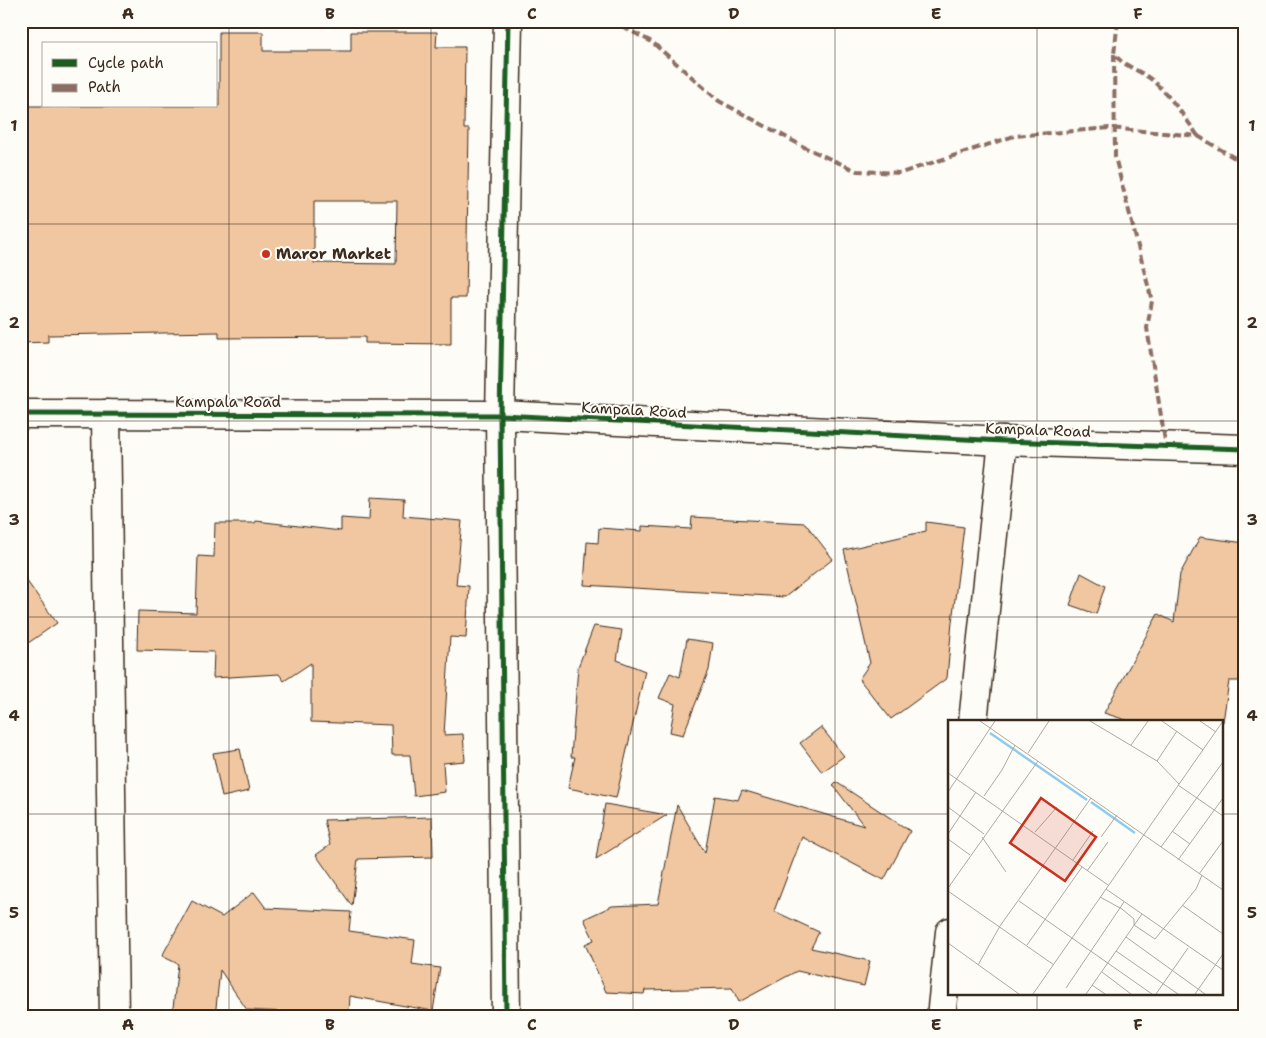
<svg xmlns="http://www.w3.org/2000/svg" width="1266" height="1038" font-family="'Shantell Sans',sans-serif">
<rect width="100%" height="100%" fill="#fdfcf7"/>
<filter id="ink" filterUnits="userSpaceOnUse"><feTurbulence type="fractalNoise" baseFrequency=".02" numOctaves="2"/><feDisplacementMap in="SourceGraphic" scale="10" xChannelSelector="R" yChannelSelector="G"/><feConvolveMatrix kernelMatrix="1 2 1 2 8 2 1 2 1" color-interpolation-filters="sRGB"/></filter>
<g filter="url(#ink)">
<g fill="#f0c7a0" stroke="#3b2a1e" fill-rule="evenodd">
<path d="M219,32h44v19h88v-19h86l-1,15h29l-1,82h5l-3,169h-15v46l-86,-1v-6l-146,1v-6l-171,3v7l-27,1v-237h198zM314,201h83l-1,63 -82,-1z"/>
<path d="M370,498l34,2 -1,16 59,5 -6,64 13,1 -3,52 -16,-1 -6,98 19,-1 2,27 -22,2 2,29 -31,4 -4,-41h-18l-1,-30 -80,-3v-59l-27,18 -5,-7 -66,4 1,-26 -77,-2 1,-39 58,2 2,-57 16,1 1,-34h40l1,-2 85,10v-13l28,2z"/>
<path d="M692,517l113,6 28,36 -48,38 -201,-12 3,-43 11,1 1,-15 43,3v-5l49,3z"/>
<path d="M926,522l38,5 -12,95 -5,56 -56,41 -32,-40 11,-16 -26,-113 82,-19z"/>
<path d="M1200,537l45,6v87l-6,51h-10l-6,41h-91l-28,-9 54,-99 16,8 6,-48z"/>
<path d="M21,573l36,50 -36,25z"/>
<path d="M1081,573l24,13 -9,28 -26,-9z"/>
<path d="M594,626l28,4 -5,30 28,11 -29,127 -48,-10 7,-31h-4l7,-90z"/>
<path d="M687,639l26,4 -4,27 -26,65 -13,-3 5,-28 -16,-6 11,-25 10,4z"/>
<path d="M821,727l23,29 -22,16 -22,-29z"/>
<path d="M240,749l9,42 -27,6 -9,-44z"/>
<path d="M836,782l74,49 -26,49 -82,-43 -28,74 45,21 -8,16 59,13 -6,25 -67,-15 -58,31 -7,-14 -87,2 -1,4 -38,-2 -21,-48 9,-4 -10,-21 28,-13 46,-2 19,-99 28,48 10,-57 23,4 4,-10 122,36 -31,-41z"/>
<path d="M605,804l62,11 -71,44z"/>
<path d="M432,817l1,40 -75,2 -6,47 -36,-51 14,-10 -6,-25z"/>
<path d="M254,892l12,16 85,4 -2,19 66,9 -3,24 28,4 -7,43 -83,-15 -1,16 -23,-1v3l-79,-4 -27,-40 -5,47h-43l6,-53 -16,-8 30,-55 30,16z"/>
</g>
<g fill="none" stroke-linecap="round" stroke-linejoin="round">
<defs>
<g id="street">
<path d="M21,414l479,1 503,26 242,8"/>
<path d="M106,414l8,603"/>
<path d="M973,722l30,-281"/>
<path d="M506,1017l-6,-602 8,-394"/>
<path d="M941,1017l9,-85"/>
</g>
</defs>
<use href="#street" stroke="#3b2a1e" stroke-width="31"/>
<use href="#street" stroke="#fdfcf7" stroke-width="28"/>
<g stroke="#8d6e63" stroke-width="4" stroke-dasharray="8 4" stroke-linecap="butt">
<path d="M612,21l40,21 67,59 87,47 51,23 44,2 113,-37 95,-8 89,8 35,21 12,3"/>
<path d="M1118,21l-4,33c10,13 27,16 39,27 17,15 32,36 45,55"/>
<path d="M1114,54l1,103 37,144 -5,27 19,119"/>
</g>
<defs>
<g id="cycleway">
<path d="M21,414l479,1 503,26 242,8"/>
<path d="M506,1017l-6,-602 8,-394"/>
</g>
</defs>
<use href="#cycleway" stroke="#fdfcf7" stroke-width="8"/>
<use href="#cycleway" stroke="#1b5e20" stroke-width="5"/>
</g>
</g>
<path fill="none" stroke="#3b2a1e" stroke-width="1" stroke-opacity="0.55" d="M229,21v996M431,21v996M633,21v996M835,21v996M1037,21v701M21,224h1224M21,421h1224M21,617h1224M21,814h929M1222,814h23M1037,994v23"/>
<circle fill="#c8321e" stroke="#fdfcf7" stroke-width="2" cx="266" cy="254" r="5"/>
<g text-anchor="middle" stroke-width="4" stroke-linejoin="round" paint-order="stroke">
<g font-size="15" font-weight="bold" fill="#3b2a1e" stroke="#fdfcf7" text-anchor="start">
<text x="276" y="259">Maror Market</text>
</g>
<g font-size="15" fill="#3b2a1e" stroke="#fdfcf7">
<text x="228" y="407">Kampala Road</text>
<text transform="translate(634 410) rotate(3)" y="5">Kampala Road</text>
<text transform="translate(1038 430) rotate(2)" y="5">Kampala Road</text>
</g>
</g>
<g transform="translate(948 720)">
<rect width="275" height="275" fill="#fdfcf7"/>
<path fill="none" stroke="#8ecbef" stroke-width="2.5" d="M42,13l97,67M143,82l44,31"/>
<path fill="none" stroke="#afa8a0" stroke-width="1" d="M32,1l243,169M142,1l67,40 22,23M214,1l41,29M252,1l16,11M183,25l17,-24M80,33l21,-32M209,41l20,-30M0,53l160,112M230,65l45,31M0,72l47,-71M36,76l18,-26 13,-25M0,87l36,27M224,111l18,13M87,112l22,-25M0,114l28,-42M34,117l24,35M153,117l16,-22M0,119l22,16M213,127l62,-85M125,140l20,-29M230,140l45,-62M139,151l21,-29M251,154l24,-33M0,168l90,-127M158,169l117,81M0,171l106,74M152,177l22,12 12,10v6l21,14 41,-50 6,-14M71,181l133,93M234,185l41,29M178,217l79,57M0,223l71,51M79,225l55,-78M168,231l62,43M30,245l22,-39 91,-128M154,252l29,22M144,265l13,9M118,268l58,-86M85,274l190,-273M138,274l56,-80M208,274l32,-46M247,274l28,-40"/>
<path fill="#c8321e" fill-opacity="0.15" stroke="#c8321e" stroke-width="2.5" d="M93,78l55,39 -31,44 -55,-38z"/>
<rect width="275" height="275" fill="none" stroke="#3b2a1e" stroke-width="2.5"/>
</g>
<rect width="1266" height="1038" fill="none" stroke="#fdfcf7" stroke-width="55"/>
<rect x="42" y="42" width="175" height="65" fill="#fdfcf7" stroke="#afa8a0"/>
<rect x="52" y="59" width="25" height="8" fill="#1b5e20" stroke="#afa8a0"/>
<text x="88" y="68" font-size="15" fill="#3b2a1e">Cycle path</text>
<rect x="52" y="84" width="25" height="8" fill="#8d6e63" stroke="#afa8a0"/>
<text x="88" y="92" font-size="15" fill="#3b2a1e">Path</text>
<rect x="28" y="28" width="1210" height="982" fill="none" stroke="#3b2a1e" stroke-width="2"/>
<g font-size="16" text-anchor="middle" font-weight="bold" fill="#3b2a1e">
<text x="128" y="19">A</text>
<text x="330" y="19">B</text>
<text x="532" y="19">C</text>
<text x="734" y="19">D</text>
<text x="936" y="19">E</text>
<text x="1138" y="19">F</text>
<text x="14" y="131">1</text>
<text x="1252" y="131">1</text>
<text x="14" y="328">2</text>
<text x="1252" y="328">2</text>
<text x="14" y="525">3</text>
<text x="1252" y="525">3</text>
<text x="14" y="721">4</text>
<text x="1252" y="721">4</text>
<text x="14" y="918">5</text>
<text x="1252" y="918">5</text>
<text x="128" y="1030">A</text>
<text x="330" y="1030">B</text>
<text x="532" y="1030">C</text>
<text x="734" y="1030">D</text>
<text x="936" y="1030">E</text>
<text x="1138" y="1030">F</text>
</g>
</svg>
